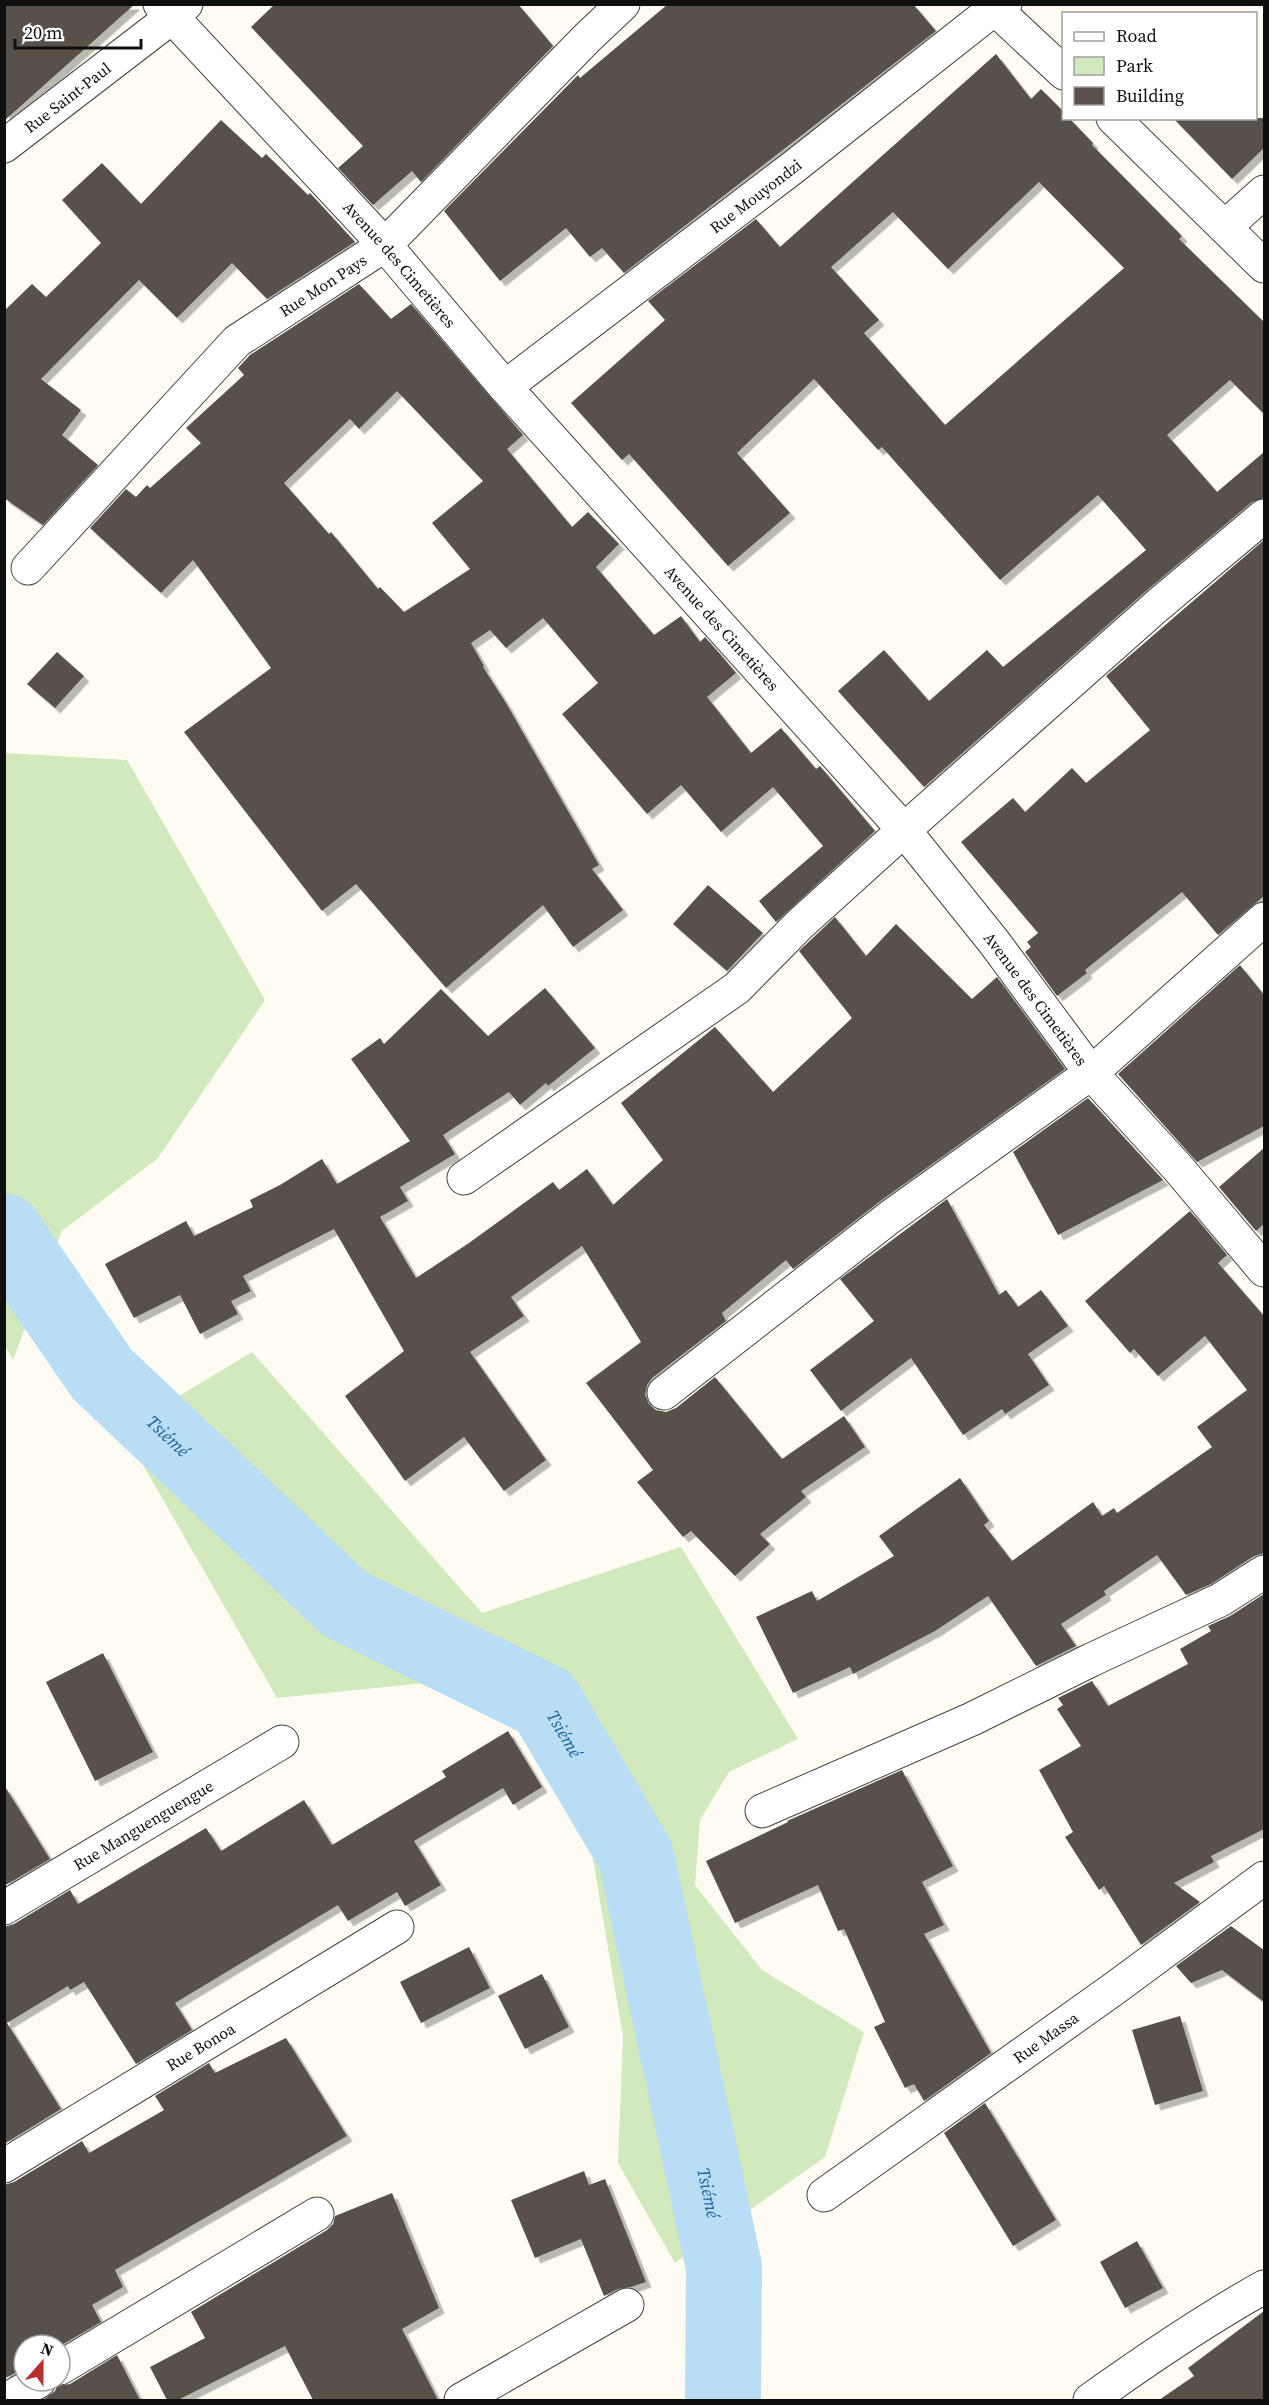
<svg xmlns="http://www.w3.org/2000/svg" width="1269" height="2405" font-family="'Source Serif 4',serif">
<defs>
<filter id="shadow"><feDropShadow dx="5.5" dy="5.5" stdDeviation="0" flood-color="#0004"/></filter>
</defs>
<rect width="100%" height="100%" fill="#fefcf2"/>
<g fill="#d2e8bd">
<path d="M4,753l123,7 138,240 -107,158 -96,73 -49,129 -9,-16z"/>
<path d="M252,1352l230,261 199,-66 117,192 -69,33 -29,48 -5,65 67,85 102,62 -39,125 -150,106 -57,-100 5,-127 -32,-188 -59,-108 -98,-58 -157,16 -154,-268z"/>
</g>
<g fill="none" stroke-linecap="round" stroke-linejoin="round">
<path stroke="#b9ddf4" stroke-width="76" id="s1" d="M4,1231l98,143 243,230 200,98 91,154 88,411 -1,133"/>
</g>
<g fill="#58514c" fill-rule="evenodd" filter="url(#shadow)">
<path d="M4,4h131l-131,117z"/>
<path d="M275,4h243l35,42 -132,136 -9,-11 -39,34 -35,-37 25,-22 -112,-119z"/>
<path d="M668,4h245l23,27 -312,242 -22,-25 -12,9 -24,-29 -66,53 -56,-70 134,-136 2,3z"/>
<path d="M996,54l35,45 10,-10 23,23v6h5l24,25 -1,2 90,91 -3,3 85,83v92l-34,-34 -63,55 50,57 47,-40v46l-12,4 -106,89 -222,196 -86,-96 46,-41 45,51 58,-51 16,17 143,-117 -48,-55 -98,85 -118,-133 -4,3 -64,-71 -77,74 53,60 -62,53 -99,-112 -7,6 -51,-57 94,-83 -17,-19 108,-82 24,28zM1039,182l85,86 -179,157 -81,-92 15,-13 -48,-53 62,-55 55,57z"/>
<path d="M1173,118h91v30l-32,31z"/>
<path d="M221,120l41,38 4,-4 42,41 2,-2 45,49 -88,57 -35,-36 -55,55 -38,-38 -98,99 40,31 -19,25 36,30 -55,60 -39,-27v-187l28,-27 14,13 55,-54 -39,-43 40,-37 39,41z"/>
<path d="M359,284l32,35 20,-15 112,131 -16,14 65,78 16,-15 31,32 -23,23 58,68 27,-19 19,26 5,-5 15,17 16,19 -29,24 44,56 30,-25 35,41 4,-3 55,65 -99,91 -17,-21 64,-55 -50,-59 -52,45 -40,-47 -34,29 -85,-100 36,-31 -55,-65 -37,30 -16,-18 -19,13 13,23 -1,1 23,36 93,162 -7,4 31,41 -50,37 -30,-42 -97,83 -90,-104 -34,27 -138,-179 87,-64 -78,-108 -32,33 -71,-65 36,-39 10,8 11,-12 3,3 51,-45 -15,-15 58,-53 -6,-7 12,-13zM397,391l86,90 -51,42 38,46 -66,43 -24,-25 -2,2 -47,-57 -2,2 -45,-51 66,-64 9,10z"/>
<path d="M1264,540v356l-46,39 -36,-43 -97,78 2,3 -30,23 -32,-44 6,-5 -4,-5 11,-9 -77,-91 52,-44 12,14 47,-44 14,15 64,-53 -44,-54z"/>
<path d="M57,652l27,24 -29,32 -28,-24z"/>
<path d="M708,885l55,48 -36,38 -54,-47z"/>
<path d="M835,917l31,39 30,-32 76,75 25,-22 68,92 -186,133 -86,67 -7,-9 -64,53 4,8 -74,57 -5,7 -2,10 4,9 7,6 10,2 10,-4 39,-31 67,82 62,-43 21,31 -64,44 5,6 -46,37 10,10 -35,32 -44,-45 -8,6 -46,-55 16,-12 -67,-87 55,-41 -59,-96 -71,51 13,19 -54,36 76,108 -42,31 -40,-54 -59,44 -60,-85 59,-45 -70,-122 -91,47 8,15 -20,10 7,13 -38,20 -20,-39 -46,23 -29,-54 81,-43 8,15 59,-29 -3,-7 30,-15 42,-26 15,25 73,-43 -59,-82 29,-21 4,6 57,-55 47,47 57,-48 50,60 -47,38 -2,-3 -26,22 -11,-13 -66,43 12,19 -55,33 8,14 -28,16 36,61 53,-35 84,-61 6,8 28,-21 26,36 50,-45 -42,-57 94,-76 58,65 79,-74 -53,-67z"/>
<path d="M1240,965l24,30v131l-67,36 -79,-88z"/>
<path d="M1088,1098l75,82 -105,55 -45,-83z"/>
<path d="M1264,1148v76l-8,7 -37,-44z"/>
<path d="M947,1199l52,96 7,-5 12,17 23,-17 27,36 -40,28 21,31 -44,29 -3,-5 -39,26 -52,-77 -70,53 -31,-41 64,-49 -34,-42z"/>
<path d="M1190,1211l37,44 -9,8 46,53v237l-10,3 -43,28 -25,11 -29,-40 -53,36 2,4 -45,29 15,22 -40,20 -48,-70 -53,35 -82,43 -3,-7 -57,26 -37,-76 56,-26 5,10 77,-45 -15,-20 81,-58 29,43 -5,4 28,36 81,-59 9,14 12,-8 3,5 95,-66 -15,-20 50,-37 -42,-54 -47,40 -24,-27 -4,4 -45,-52z"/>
<path d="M1264,1594v235l-53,27 3,6 -40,21 26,19 -59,43 -37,-59 -5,4 -34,-53 8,-5 -34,-62 42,-24 -24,-37 6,-4 -5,-7 34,-17 16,25 80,-42 -8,-15 31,-18 -3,-5 22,-10z"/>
<path d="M103,1653l50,99 -58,29 -49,-99z"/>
<path d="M508,1731l34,56 -29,18 -10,-17 -89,53 27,44 -36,21 -8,-14 -49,29 -10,-16 -163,98 17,27 -56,34 -52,-82 -14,8 -2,-4 -61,37 54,86 -57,35v-217l10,-3 56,-34 8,14 128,-76 15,23 83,-51 28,45 114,-68 -4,-6z"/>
<path d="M902,1770l51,96 -31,16 22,43 -20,9 67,119 -67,48 -10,-17 -9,4 -31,-61 11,-5 -41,-93 -6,2 -20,-46 -83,38 -29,-62 82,-39 -1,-1z"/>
<path d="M4,1785l46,74 -46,27z"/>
<path d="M1231,1926l33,24v52l-42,-32 -31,13 -15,-17z"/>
<path d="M469,1947l21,41 -69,35 -21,-41z"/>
<path d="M542,1974l27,53 -44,22 -27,-53z"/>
<path d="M1180,2016l23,75 -48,14 -23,-75z"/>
<path d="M286,2038l61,98 -232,134 8,17 -31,18 9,17 -41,24 -36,-1v23l-20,11v-194l10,-3 68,-41 7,12 75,-43 -9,-14 54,-33 6,10z"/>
<path d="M985,2103l71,117 -43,26 -69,-113z"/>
<path d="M584,2171l5,14 16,-6 41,103 -15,5 -13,2 -14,7 -23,-57 -46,19 -24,-58z"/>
<path d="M392,2193l47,115 -37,21 36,71h-125l-28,-54 -107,54h-11l-17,-33 55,-29 -14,-26 136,-82 6,-6 2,-8z"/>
<path d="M1137,2241l26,47 -38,20 -25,-46z"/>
<path d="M1264,2311v89h-105l35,-24 -6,-8z"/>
<path d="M117,2355l23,45h-97l12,-9 2,-5 13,-2z"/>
</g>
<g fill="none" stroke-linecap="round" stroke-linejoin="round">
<defs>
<g id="minor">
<path id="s2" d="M160,4l225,241 120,142 399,443 90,112 97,131 87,95 86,102"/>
<path d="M990,4l74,69"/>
<path d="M1113,118l151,148"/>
<path id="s3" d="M4,146l168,-129 14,-13"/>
<path d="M1226,226l38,-34"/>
<path id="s4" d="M505,387l286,-218 203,-160 11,-5"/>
<path id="s5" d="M28,568l209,-227 148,-96 202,-207 36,-34"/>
<path d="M464,1178l273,-190 63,-64 104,-94 254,-225 106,-89"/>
<path d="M664,1393l226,-176 201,-144 173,-154"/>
<path d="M762,1811l210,-92 119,-59 129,-60 44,-28"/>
<path id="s6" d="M4,1908l278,-166"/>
<path id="s7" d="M4,2166l393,-239"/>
<path id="s8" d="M824,2195l291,-207 149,-110"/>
<path d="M60,2368l257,-154"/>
<path d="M6,2400l33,-19"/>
<path d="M461,2400l166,-95"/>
<path d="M1090,2400c56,-40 113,-79 174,-113"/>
</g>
</defs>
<use href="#minor" stroke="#424242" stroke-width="35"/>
<use href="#minor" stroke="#fff" stroke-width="33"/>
</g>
<g text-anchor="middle" stroke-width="6" stroke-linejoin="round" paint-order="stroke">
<g font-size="16" fill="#0f0f0f" stroke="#fff">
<text dy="6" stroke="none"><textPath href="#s3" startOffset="80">Rue Saint-Paul</textPath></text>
<text dy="6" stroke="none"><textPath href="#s4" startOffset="315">Rue Mouyondzi</textPath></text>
<text dy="6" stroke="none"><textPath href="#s2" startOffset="354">Avenue des Cimetières</textPath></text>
<text dy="6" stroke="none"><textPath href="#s5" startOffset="411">Rue Mon Pays</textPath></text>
<text dy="6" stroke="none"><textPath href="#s2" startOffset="840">Avenue des Cimetières</textPath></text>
<text dy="6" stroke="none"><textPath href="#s2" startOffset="1326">Avenue des Cimetières</textPath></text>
<text dy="6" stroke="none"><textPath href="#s6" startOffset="162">Rue Manguenguengue</textPath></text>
<text dy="6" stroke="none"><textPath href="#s8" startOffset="272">Rue Massa</textPath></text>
<text dy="6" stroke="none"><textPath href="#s7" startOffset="230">Rue Bonoa</textPath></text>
</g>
<g font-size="18" font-style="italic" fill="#1d629c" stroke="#fff">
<text dy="6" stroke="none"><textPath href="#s1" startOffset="264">Tsiémé</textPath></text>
<text dy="6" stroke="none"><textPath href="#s1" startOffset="768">Tsiémé</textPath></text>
<text dy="6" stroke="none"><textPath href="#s1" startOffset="1254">Tsiémé</textPath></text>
</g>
</g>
<rect width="1269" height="2405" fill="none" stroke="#0f0f0f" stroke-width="12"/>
<rect x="1062" y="12" width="195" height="108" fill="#ffffff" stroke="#9f9f9f" stroke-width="1.5"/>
<rect x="1074" y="32" width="30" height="9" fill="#ffffff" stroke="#9f9f9f" stroke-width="1.5"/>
<text x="1116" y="42" font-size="18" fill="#0f0f0f">Road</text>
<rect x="1074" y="57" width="30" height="18" fill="#d2e8bd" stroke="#9f9f9f" stroke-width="1.5"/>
<text x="1116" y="72" font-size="18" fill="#0f0f0f">Park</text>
<rect x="1074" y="87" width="30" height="18" fill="#58514c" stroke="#9f9f9f" stroke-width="1.5"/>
<text x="1116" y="102" font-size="18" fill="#0f0f0f">Building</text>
<g transform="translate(42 2363) rotate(21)"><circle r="28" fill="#ffffff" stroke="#9f9f9f" stroke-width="1.5"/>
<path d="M0-4.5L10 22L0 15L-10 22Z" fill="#ba2d31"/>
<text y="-9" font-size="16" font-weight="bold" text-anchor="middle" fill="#0f0f0f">N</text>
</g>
<path d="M15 39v9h126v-9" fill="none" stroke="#0f0f0f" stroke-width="3"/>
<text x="24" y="39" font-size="18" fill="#0f0f0f" stroke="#ffffff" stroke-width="4.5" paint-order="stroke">20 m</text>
</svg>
